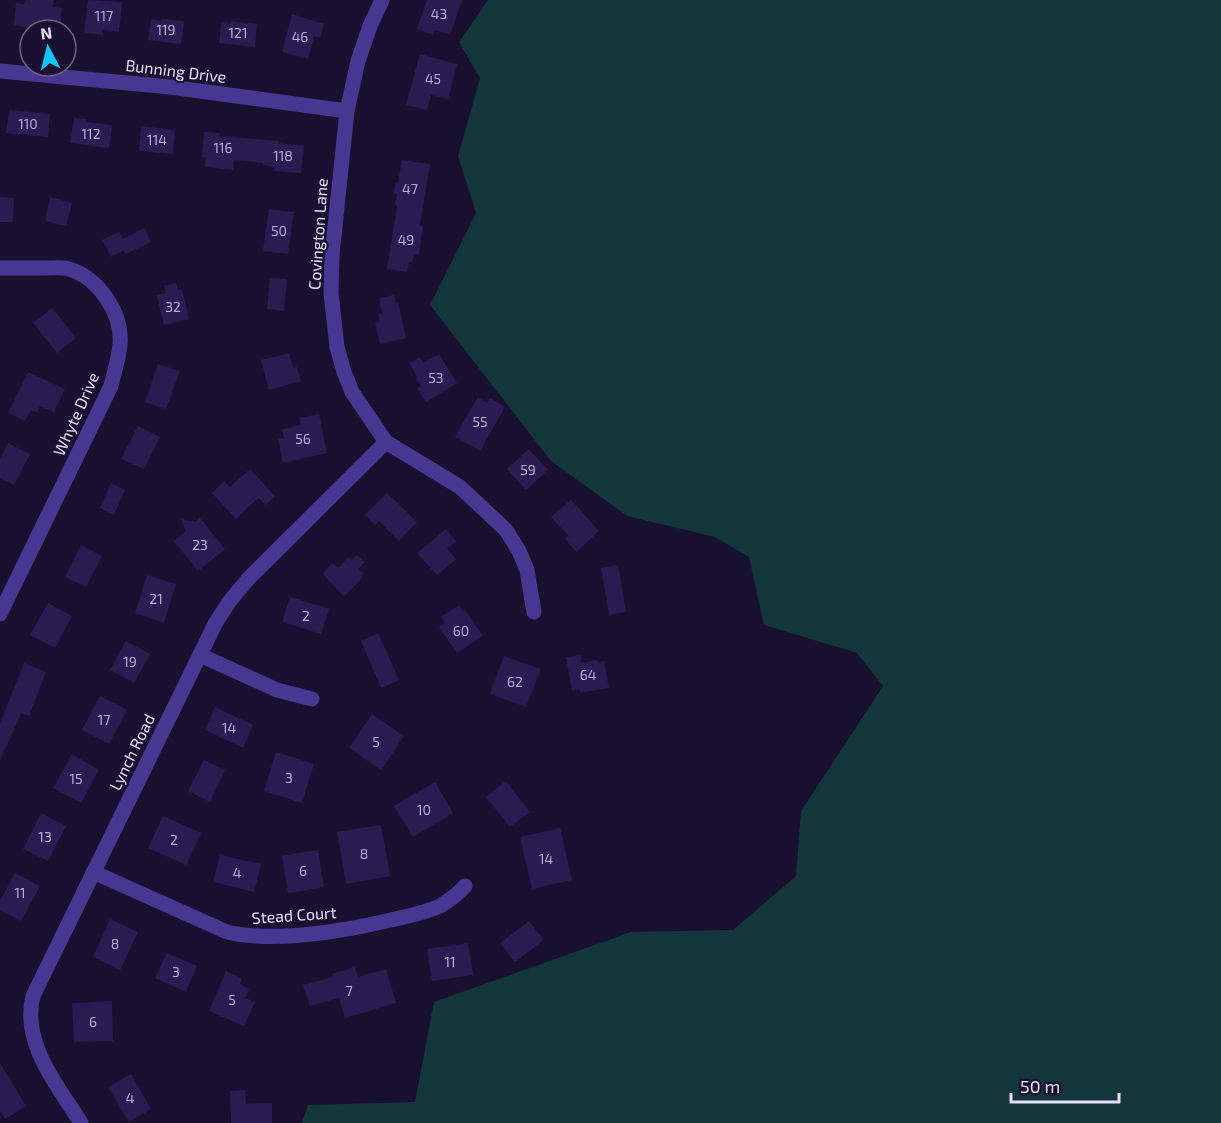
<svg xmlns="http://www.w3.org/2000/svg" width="1221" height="1123" font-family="'Exo 2',sans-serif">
<rect width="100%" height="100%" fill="#19102f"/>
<path fill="#12363a" d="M488,0h733v1123h-919l6,-18 107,-3 19,-100 197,-70 102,-2 63,-54 5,-65 82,-125 -26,-33 -93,-28 -15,-68 -34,-20 -88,-21 -76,-55 -121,-156 46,-92 -18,-57 22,-78 -21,-36z"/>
<g fill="#2c1a52">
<path d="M25,0h29l-1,7 9,1 -2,22h-20l-26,-5 2,-22 8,1z"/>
<path d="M88,0l34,2 -3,30 -16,-2v5l-19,-2z"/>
<path d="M427,0h35l-12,35 -15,-5 -2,5 -16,-6z"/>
<path d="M292,14l32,10 -4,14 -6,-2 -6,23 -26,-7z"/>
<path d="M151,19l11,2v-2l22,2 -3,23 -33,-4z"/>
<path d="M231,21l26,3 -2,23 -36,-4 2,-21 10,1z"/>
<path d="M420,54l37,10 -9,35 -17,-4 -4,15 -21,-5z"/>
<path d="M9,110l41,4 -2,23 -42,-4z"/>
<path d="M74,118l13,1v3l25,3 -3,23 -39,-5z"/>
<path d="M141,126l34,4 -2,24 -34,-3z"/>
<path d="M204,132l16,1 -1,3 60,5 -1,2 26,3 -3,27 -27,-2 1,-4 -12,-2v-2l-29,-3 -1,10 -28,-3 1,-9 -4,-1z"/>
<path d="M402,160l28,4 -10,61 3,1 -4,29 -5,-1 -1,8h-4l-2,10 -20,-3 10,-63 -2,-1 2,-11h-3l1,-11h3z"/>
<path d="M0,197l14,1 -1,24h-13z"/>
<path d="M50,197l22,6 -6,23 -21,-5z"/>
<path d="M269,209l25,3 -6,42 -25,-3z"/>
<path d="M144,228l7,14 -25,12 -2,-4 -13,7 -9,-17 17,-8 4,7z"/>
<path d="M270,278l17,1 -3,32 -17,-2z"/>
<path d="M176,283l2,7 4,-1 7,30 -25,6 -7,-30 9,-2 -2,-7z"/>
<path d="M394,295l2,8 2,-1 8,36 -26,6 -5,-21 5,-1 -2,-8 4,-1 -3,-15z"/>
<path d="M52,308l24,30 -19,15 -24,-30z"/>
<path d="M289,353l4,15 4,-1 4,14 -32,9 -8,-30z"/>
<path d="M439,354l18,29 -31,19 -9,-14 4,-2 -5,-7 2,-1 -9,-15 11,-6 3,6z"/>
<path d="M158,364l22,7 -14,38 -21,-7z"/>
<path d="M28,372l37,17 -11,23 -14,-6 -3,7 -6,-3 -6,11 -17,-8z"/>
<path d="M478,397l9,6 3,-5 15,9 -25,44 -25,-14z"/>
<path d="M319,414l8,39 -44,10 -5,-24 6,-1 -2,-9 19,-4 -2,-7z"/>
<path d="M138,426l22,11 -16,32 -23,-10z"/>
<path d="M8,443l22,11 -16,31 -14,-7v-19z"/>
<path d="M529,449l19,21 -22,20 -19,-21z"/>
<path d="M250,469l25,27 -9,9 -8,-7 -22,21 -24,-26 12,-12 6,6z"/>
<path d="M111,483l14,7 -11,25 -14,-7z"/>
<path d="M387,493l30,29 -18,19 -20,-20 -4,4 -10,-10z"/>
<path d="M571,500l28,31 -23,21 -11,-13 4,-3 -18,-19z"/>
<path d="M200,518l25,31 -27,22 -24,-30 12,-10 -5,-12 14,3z"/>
<path d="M446,529l10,12 -9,7 9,11 -19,16 -20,-22z"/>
<path d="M81,545l21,11 -16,31 -21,-10z"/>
<path d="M356,555l9,7 -7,7 6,5 -4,4 1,1 -17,18 -21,-23 9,-12 6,6 10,-11 4,3z"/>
<path d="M618,565l8,47 -17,3 -8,-47z"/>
<path d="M147,575l29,9 -12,39 -29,-10z"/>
<path d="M290,597l39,12 -8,25 -39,-12z"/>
<path d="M48,603l24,13 -17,32 -25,-13z"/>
<path d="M459,605l4,7 2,-2 18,26 -26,17 -18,-26 6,-4 -4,-6z"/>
<path d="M378,633l21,47 -18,8 -20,-47z"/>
<path d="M126,641l24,13 -16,29 -24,-13z"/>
<path d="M581,655l1,8 15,-3 1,2 6,-1 5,27 -29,5v-4l-8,2 -6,-34z"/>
<path d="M504,656l37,13 -15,38 -36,-13z"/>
<path d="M24,663l22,9 -17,44 -8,-3 -21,48v-38z"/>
<path d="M100,696l27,14 -18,34 -27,-14z"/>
<path d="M215,707l38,18 -10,23 -38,-18z"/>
<path d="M372,714l32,22 -23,34 -32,-22z"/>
<path d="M276,752l38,12 -12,39 -38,-12z"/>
<path d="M72,754l27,16 -18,33 -28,-15z"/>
<path d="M204,760l21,10 -15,32 -22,-11z"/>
<path d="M506,781l24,31 -20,15 -24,-30z"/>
<path d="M435,782l18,31 -40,24 -19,-31z"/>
<path d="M41,813l25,13 -18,35 -25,-12z"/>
<path d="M163,816l38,17 -15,32 -38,-17z"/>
<path d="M381,825l9,51 -44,8 -9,-52z"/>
<path d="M560,828l12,52 -40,9 -12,-52z"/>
<path d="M318,850l6,37 -36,6 -6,-37z"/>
<path d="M220,855l41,9 -7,28 -41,-10z"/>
<path d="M15,873l25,13 -19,35 -21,-11v-9z"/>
<path d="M110,919l28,13 -18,38 -27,-13z"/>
<path d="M529,921l15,19 -29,22 -15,-19z"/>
<path d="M468,943l5,32 -41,6 -5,-32z"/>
<path d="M167,953l30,13 -11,26 -31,-14z"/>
<path d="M355,967l3,10 28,-8 10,34 -51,15 -6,-20 -29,8 -7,-21 30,-8 -1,-3z"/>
<path d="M226,971l16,8 -2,5 9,5 -4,9 10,4 -11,24 -35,-15z"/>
<path d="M112,1001l1,40 -39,1 -2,-39z"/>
<path d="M0,1063l26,43 -21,13 -5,-8z"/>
<path d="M131,1074l20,35 -22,13 -21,-35z"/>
<path d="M245,1090l1,14 26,-1v20h-41l-1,-32z"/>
</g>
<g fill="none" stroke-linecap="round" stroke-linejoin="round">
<g stroke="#463792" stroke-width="15">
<path d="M382,0l-12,26 -12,35 -11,50 -15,144 -1,38 6,54 7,25 8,20 34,50 74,45 46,43 13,21 8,19 7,42"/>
<path d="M0,71l170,16 177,24"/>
<path d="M0,268c15,0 31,0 46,0 8,0 16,-1 23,1 30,9 54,45 51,76 -1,13 -6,27 -9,41l-111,228"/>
<path d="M200,655l77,35 35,9"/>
<path d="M93,872l134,60c47,11 117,-1 164,-12 17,-4 34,-7 49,-14 10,-6 18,-12 25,-20"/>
<path d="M81,1123c-23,-37 -60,-80 -48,-127l182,-372 14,-22 20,-24 137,-136"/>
</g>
</g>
<g text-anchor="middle" stroke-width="4.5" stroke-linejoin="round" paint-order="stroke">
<g font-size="14" fill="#b8add4">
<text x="439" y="19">43</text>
<text x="104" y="21">117</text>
<text x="166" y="35">119</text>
<text x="238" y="38">121</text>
<text x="300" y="42">46</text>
<text x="433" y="84">45</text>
<text x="28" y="129">110</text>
<text x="91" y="139">112</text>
<text x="157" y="145">114</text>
<text x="223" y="153">116</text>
<text x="283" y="161">118</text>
<text x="410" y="194">47</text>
<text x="279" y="236">50</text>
<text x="406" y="245">49</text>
<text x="173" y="312">32</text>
<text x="436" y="383">53</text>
<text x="480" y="427">55</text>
<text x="303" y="444">56</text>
<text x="528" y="475">59</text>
<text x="200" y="550">23</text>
<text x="156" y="604">21</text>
<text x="306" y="621">2</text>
<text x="461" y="636">60</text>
<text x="130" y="667">19</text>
<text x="588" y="680">64</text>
<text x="515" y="687">62</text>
<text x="104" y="725">17</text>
<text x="229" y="733">14</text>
<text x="376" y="747">5</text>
<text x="289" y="783">3</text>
<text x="76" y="784">15</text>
<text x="424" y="815">10</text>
<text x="45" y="842">13</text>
<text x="174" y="845">2</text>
<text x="364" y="859">8</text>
<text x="546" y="864">14</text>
<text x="303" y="876">6</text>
<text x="237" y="878">4</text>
<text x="20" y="898">11</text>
<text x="115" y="949">8</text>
<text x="450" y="967">11</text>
<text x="176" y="977">3</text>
<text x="349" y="996">7</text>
<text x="232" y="1005">5</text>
<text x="93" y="1027">6</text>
<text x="130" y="1103">4</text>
</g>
<g font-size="16" fill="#e6deff" stroke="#19102f">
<text transform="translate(176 71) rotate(7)" y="6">Bunning Drive</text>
<text transform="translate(318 234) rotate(-86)" y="6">Covington Lane</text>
<text transform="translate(76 414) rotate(-66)" y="6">Whyte Drive</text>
<text transform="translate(132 752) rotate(-64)" y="6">Lynch Road</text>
<text transform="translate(294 915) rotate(-4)" y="6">Stead Court</text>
</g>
</g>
<g transform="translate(48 48) rotate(353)"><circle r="28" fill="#19102f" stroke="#6b6282" stroke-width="1.5"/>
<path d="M0-4.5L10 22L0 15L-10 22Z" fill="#0ac8ff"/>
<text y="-9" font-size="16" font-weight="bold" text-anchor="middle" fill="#e6deff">N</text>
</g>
<path d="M1011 1093v9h108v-9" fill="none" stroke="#e6deff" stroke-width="3"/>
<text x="1020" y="1093" font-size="18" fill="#e6deff" stroke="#19102f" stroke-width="4.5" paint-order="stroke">50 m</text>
</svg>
